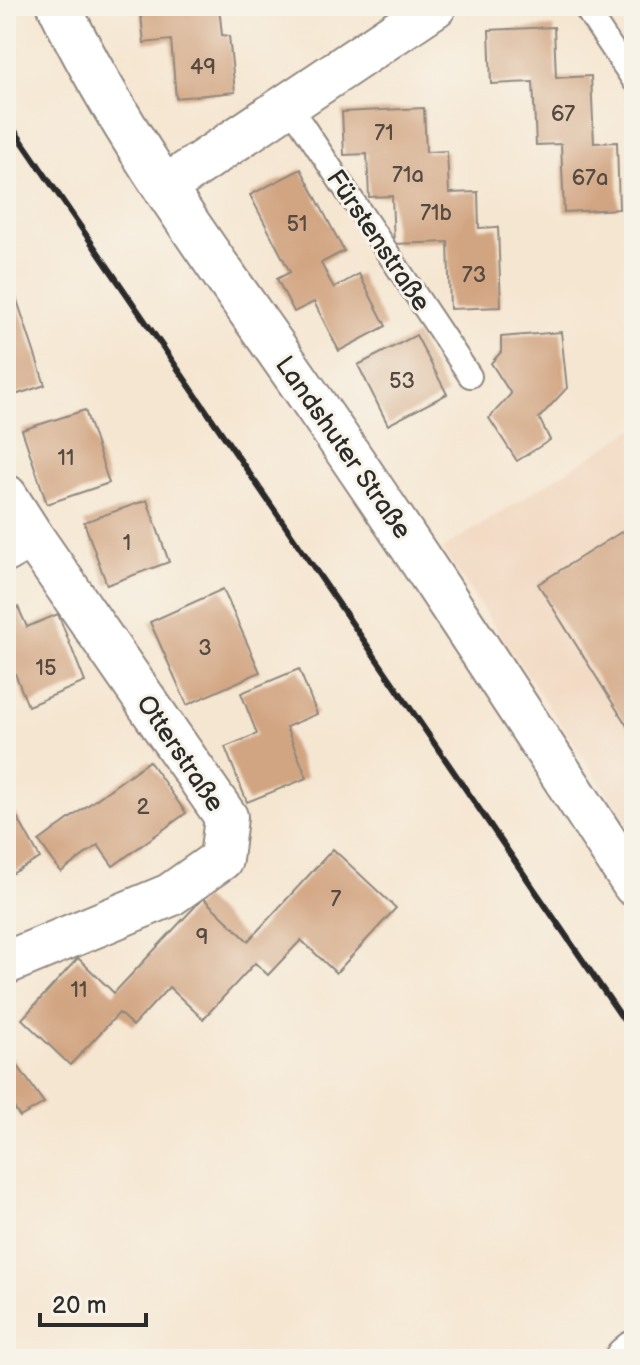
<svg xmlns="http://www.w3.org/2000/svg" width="640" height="1365" font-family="'Balsamiq Sans',sans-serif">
<rect width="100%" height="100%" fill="#f7f3e8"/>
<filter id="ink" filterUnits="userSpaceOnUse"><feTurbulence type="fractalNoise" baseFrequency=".0125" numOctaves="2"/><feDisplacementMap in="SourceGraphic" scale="16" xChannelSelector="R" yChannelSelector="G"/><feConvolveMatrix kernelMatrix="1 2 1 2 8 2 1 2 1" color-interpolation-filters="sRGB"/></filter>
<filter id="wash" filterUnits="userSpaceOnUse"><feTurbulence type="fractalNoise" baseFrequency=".006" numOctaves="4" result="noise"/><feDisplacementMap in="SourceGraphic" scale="32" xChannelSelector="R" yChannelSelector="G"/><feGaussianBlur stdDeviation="1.8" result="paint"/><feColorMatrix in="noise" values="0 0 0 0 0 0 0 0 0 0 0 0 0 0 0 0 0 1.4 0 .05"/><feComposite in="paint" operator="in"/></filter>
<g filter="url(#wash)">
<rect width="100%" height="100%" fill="#f5e6d1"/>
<path fill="#f1d5bd" d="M634,429v403l-192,-283z"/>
<g id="blocks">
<g fill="#d2a582">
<path d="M140,6h79l3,29 7,1 6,56 -59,6 -5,-58 -27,3z"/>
<path d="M554,27l2,51 35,-2 3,67 23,-1 2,67 -55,3 -3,-68 -25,1 -3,-63 -42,2 -2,-54z"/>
<path d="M424,108l2,44 21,-1 2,42 29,-1 1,36 19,-1 3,80 -51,2 -2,-67 -54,2 -2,-48 -23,1 -2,-43 -23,1 -2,-43z"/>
<path d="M301,169l43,82 -23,12 6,12 7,13 25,-14 27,52 -47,25 -25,-49 -20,10 -17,-33 13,-7 -40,-77z"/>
<path d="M16,297l29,88 -39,13v-98z"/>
<path d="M561,332l6,56 -28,30 11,22 -33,21 -28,-43 22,-24 -20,-31 10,-11v-15z"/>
<path d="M416,335l31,59 -59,31 -30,-60z"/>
<path d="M85,410l24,73 -62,21 -25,-74z"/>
<path d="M147,500l22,62 -62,23 -23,-63z"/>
<path d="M634,524v213l-96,-153z"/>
<path d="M223,589l37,83 -73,33 -37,-83z"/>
<path d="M18,607l9,20 31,-13 27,68 -57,24 -22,-55v-39z"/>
<path d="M299,669l18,45 -31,13 21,51 -60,24 -22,-55 32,-13 -16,-41z"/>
<path d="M149,761l37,52 -73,53 -15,-21 -37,27 -22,-31z"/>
<path d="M6,797l34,61 -34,19z"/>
<path d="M333,849l63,59 -60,65 -35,-33 -33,35 -13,-12 -52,56 -34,-32 -36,39 -14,-13 -49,52 -48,-46 56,-61 36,35 89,-95 45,43z"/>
<path d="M6,1049l38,54 -24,14 -14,-21z"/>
</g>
</g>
</g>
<g filter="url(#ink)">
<use href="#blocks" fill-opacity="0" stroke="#90887e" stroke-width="2"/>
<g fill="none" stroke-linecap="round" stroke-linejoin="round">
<defs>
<g id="lane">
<path d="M584,6l50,75"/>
<path d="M289,105l181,271"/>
</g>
<g id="street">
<path d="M59,6c68,141 166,268 254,396 110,159 215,321 321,483"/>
<path d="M165,187l270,-181"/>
<path d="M6,496l25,39 -25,16"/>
<path d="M6,963l164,-68 51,-36 5,-42 -195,-282"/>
</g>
<path id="secondary" d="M627,1359l7,-6"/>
</defs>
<use href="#lane" stroke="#90887e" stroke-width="26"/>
<use href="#street" stroke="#90887e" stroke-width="46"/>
<use href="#secondary" stroke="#90887e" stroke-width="48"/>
<use href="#lane" stroke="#fff" stroke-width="22"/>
<use href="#street" stroke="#fff" stroke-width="42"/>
<use href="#secondary" stroke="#fff" stroke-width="44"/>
<path stroke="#2b2b2b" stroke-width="6" d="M6,118l628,917"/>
</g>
</g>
<g text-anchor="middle" stroke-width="6" stroke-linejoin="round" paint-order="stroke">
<g font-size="22" fill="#554a41">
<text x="203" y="74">49</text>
<text x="563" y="121">67</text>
<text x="384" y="140">71</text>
<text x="408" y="182">71a</text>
<text x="590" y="185">67a</text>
<text x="436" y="220">71b</text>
<text x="297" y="231">51</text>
<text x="474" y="282">73</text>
<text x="402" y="388">53</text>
<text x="66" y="465">11</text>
<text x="127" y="550">1</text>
<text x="205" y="655">3</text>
<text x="46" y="675">15</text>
<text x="143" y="814">2</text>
<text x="336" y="906">7</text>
<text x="202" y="944">9</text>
<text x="79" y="997">11</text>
</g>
<g font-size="26" fill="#2b2b2b" stroke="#f7f3e8">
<text transform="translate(379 240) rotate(56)" y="9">Fürstenstraße</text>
<text transform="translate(344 447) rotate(55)" y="9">Landshuter Straße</text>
<text transform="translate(181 753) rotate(56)" y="9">Otterstraße</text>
</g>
</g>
<rect width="640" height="1365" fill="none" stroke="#f7f3e8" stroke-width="32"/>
<path d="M40 1313v12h106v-12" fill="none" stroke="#2b2b2b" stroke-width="4"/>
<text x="52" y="1313" font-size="24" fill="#2b2b2b" stroke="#f7f3e8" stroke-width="6" paint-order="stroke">20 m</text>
</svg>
